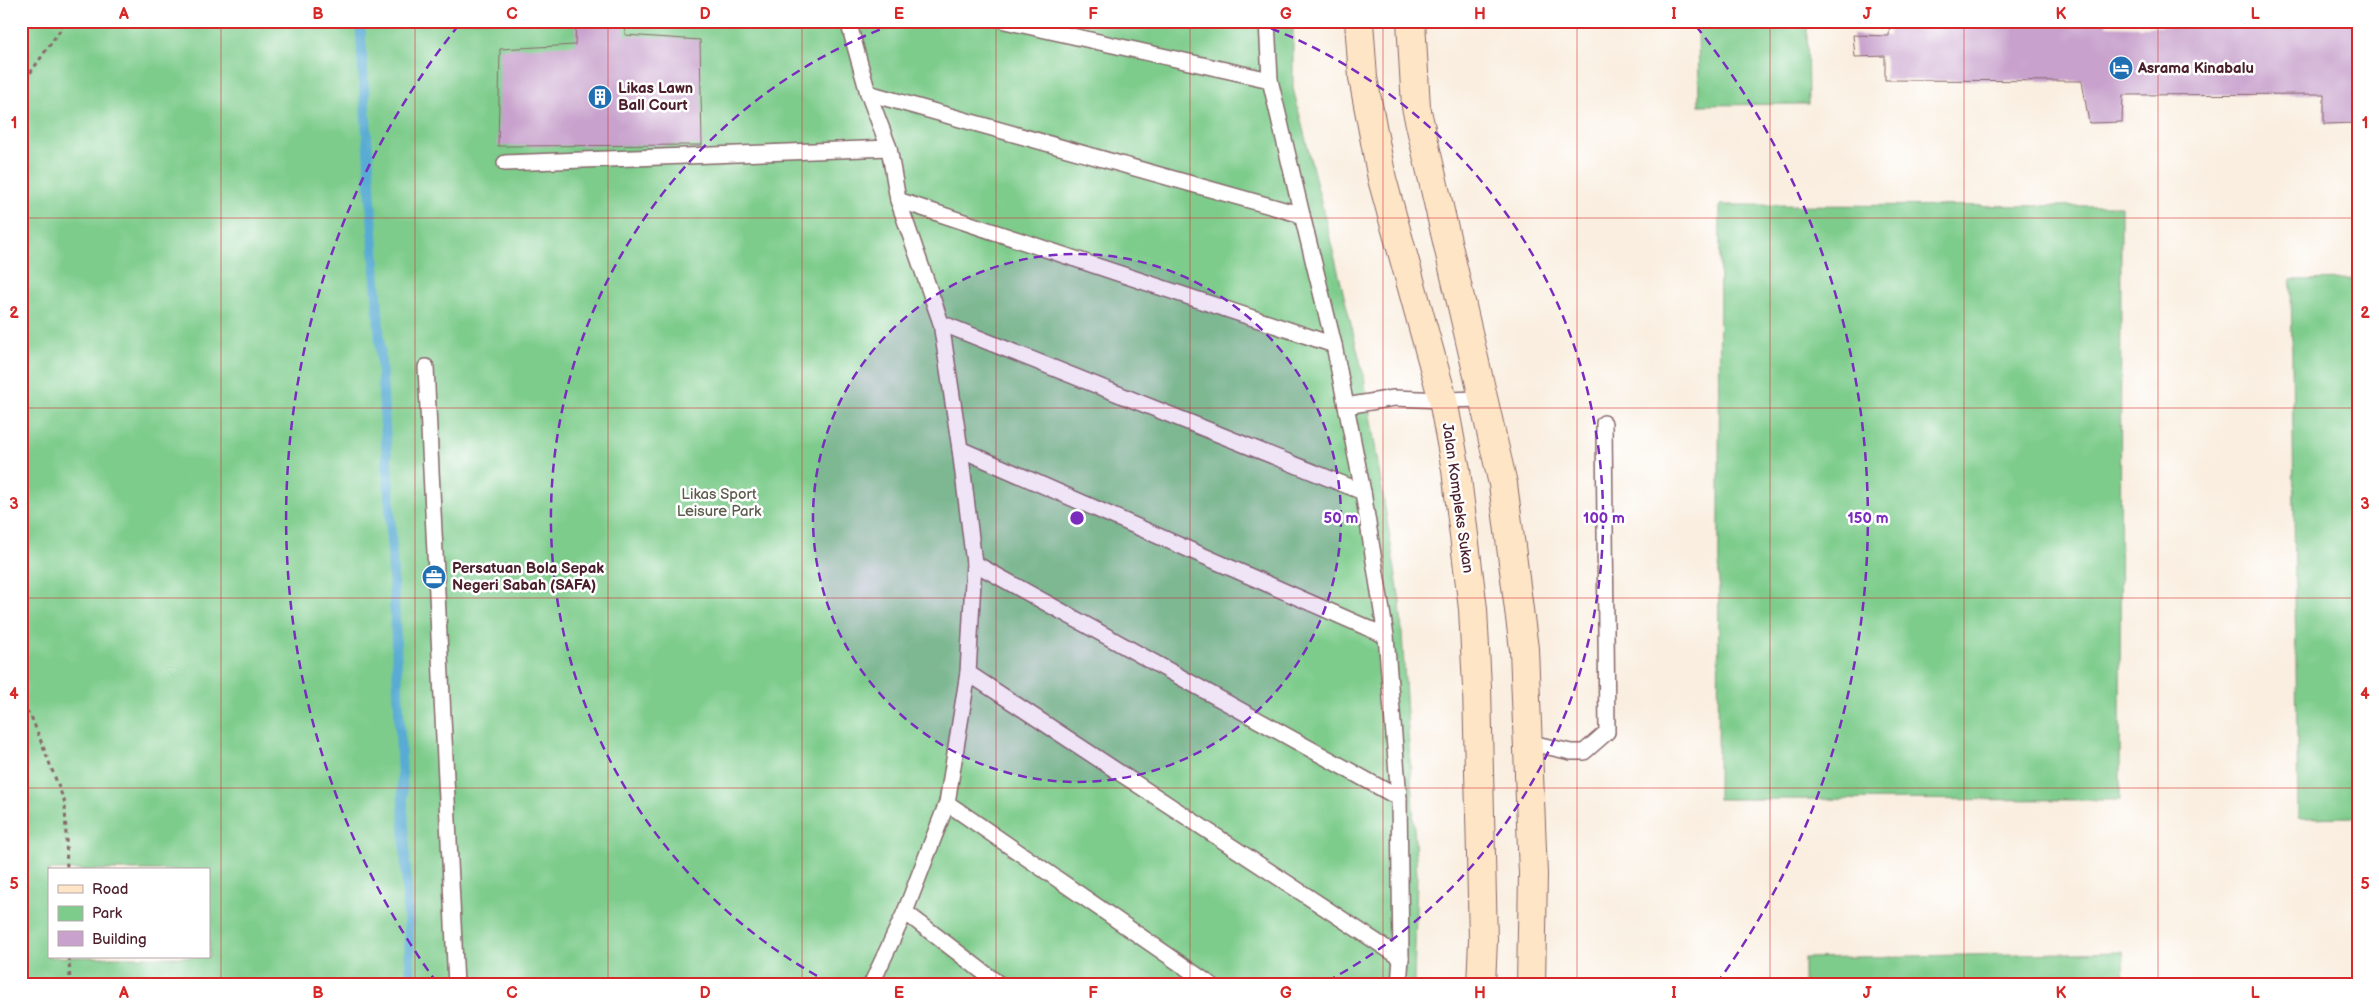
<svg xmlns="http://www.w3.org/2000/svg" width="2379" height="1006" font-family="'Balsamiq Sans',sans-serif">
<rect width="100%" height="100%" fill="#fff"/>
<filter id="ink" filterUnits="userSpaceOnUse"><feTurbulence type="fractalNoise" baseFrequency=".02" numOctaves="2"/><feDisplacementMap in="SourceGraphic" scale="10" xChannelSelector="R" yChannelSelector="G"/><feConvolveMatrix kernelMatrix="1 2 1 2 8 2 1 2 1" color-interpolation-filters="sRGB"/></filter>
<filter id="wash" filterUnits="userSpaceOnUse"><feTurbulence type="fractalNoise" baseFrequency=".0096" numOctaves="4" result="noise"/><feDisplacementMap in="SourceGraphic" scale="20" xChannelSelector="R" yChannelSelector="G"/><feGaussianBlur stdDeviation="1.12" result="paint"/><feColorMatrix in="noise" values="0 0 0 0 0 0 0 0 0 0 0 0 0 0 0 0 0 1.4 0 .05"/><feComposite in="paint" operator="in"/></filter>
<g filter="url(#wash)">
<rect width="100%" height="100%" fill="#f9eedf"/>
<g fill="#7ecc8c" stroke="#64765c" fill-rule="evenodd">
<path d="M21,21h1272v67l71,289 36,224 17,273 -3,111h-1393zM49,870h160v87h-160z"/>
<path d="M1698,21h109l1,83 -109,1z"/>
<path d="M1720,205l401,1 -1,594 -402,-1z"/>
<path d="M2358,279v538l-60,1 -7,-538z"/>
<path d="M2123,952l1,33h-320v-27z"/>
</g>
<g fill="none" stroke-linecap="round" stroke-linejoin="round">
<path stroke="#58abd3" stroke-width="10" d="M360,21l30,486 21,478"/>
</g>
<g id="blocks">
<g fill="#c8a1cc">
<path d="M576,21h48l1,14 75,5 2,105 -204,1 2,-97 75,-4z"/>
<path d="M1890,21h217v5l34,1 175,-3v-3h42v102l-34,1v-30l-201,1 -1,27 -33,1 -7,-42 -197,-1v-24l-30,1 -2,-22 36,1z"/>
</g>
</g>
</g>
<g filter="url(#ink)">
<use href="#blocks" fill-opacity="0" stroke="#87676a" stroke-width="1"/>
<g fill="none" stroke-linecap="round" stroke-linejoin="round">
<defs>
<g id="lane">
<path d="M848,21l20,72 434,122 -32,-135"/>
<path d="M1005,21l265,59 -3,-59"/>
<path d="M868,93l21,55 9,52 436,145 -32,-130"/>
<path d="M505,163l384,-15"/>
<path d="M898,200l43,123 422,169 -29,-147"/>
<path d="M941,323l19,126 426,187 -23,-144"/>
<path d="M426,367l30,618"/>
<path d="M1346,406l48,-8 49,2 40,-1"/>
<path d="M960,449l14,114 425,235 -13,-162"/>
<path d="M974,563l-6,110 433,285 -2,-160"/>
<path d="M968,673l-21,130 264,182"/>
<path d="M1527,742l44,10h13l23,-20 -3,-309"/>
<path d="M947,803l-42,109 95,73"/>
<path d="M871,985l34,-73"/>
<path d="M1399,985l2,-27"/>
</g>
<g id="secondary">
<path d="M1359,21l4,57 19,101 61,221 13,70 17,139 4,78 6,253 -2,45"/>
<path d="M1411,21l5,86 87,377 21,165 9,225 -2,111"/>
</g>
</defs>
<use href="#lane" stroke="#87676a" stroke-width="18"/>
<use href="#secondary" stroke="#87676a" stroke-width="30"/>
<g stroke="#87676a" stroke-width="3" stroke-dasharray="4 4" stroke-linecap="butt">
<path d="M21,86l40,-57 2,-8"/>
<path d="M21,705l10,11 34,87 2,67"/>
<path d="M69,957l1,28"/>
</g>
<use href="#lane" stroke="#fff" stroke-width="15"/>
<use href="#secondary" stroke="#fde5c5" stroke-width="28"/>
</g>
</g>
<path fill="none" stroke="#d62828" stroke-width="1" stroke-opacity="0.55" d="M221,21v964M415,21v964M608,21v964M802,21v964M996,21v964M1190,21v964M1383,21v964M1577,21v964M1770,21v964M1964,21v964M2158,21v964M21,218h2337M21,408h2337M21,598h2337M21,788h2337"/>
<circle cx="1077" cy="518" r="264" fill="#7b2cbf" fill-opacity=".12"/>
<g fill="none" stroke="#7b2cbf" stroke-width="2.5" stroke-dasharray="9 6">
<circle cx="1077" cy="518" r="264"/>
<path d="M830 983A527 527 0 0 1 897 23M1257 23A527 527 0 0 1 1324 983"/>
<path d="M437 983A791 791 0 0 1 458 26M1696 26A791 791 0 0 1 1717 983"/>
</g>
<defs>
<symbol id="hotel-disc" viewBox="-11 -11 22 22"><circle r="9.5" fill="#1f6fb2" stroke="#fff"/><path d="M-6-4.5h1.5V1H6V5H4.5V3h-9V5H-6ZM-4 0a1.8 1.8 0 1 1 3.6 0ZM.5 0V-2.5h3Q6-2.5 6 0Z" fill="#fff"/></symbol>
<symbol id="building-disc" viewBox="-11 -11 22 22"><circle r="9.5" fill="#1f6fb2" stroke="#fff"/><path d="M-4-6H4V6H1V3H-1V6H-4ZM-2.5-4.3h1.7v1.8h-1.7ZM.8-4.3h1.7v1.8H.8ZM-2.5-1h1.7V.8h-1.7ZM.8-1h1.7V.8H.8Z" fill="#fff"/></symbol>
<symbol id="office-disc" viewBox="-11 -11 22 22"><circle r="9.5" fill="#1f6fb2" stroke="#fff"/><path d="M-6-3h4V-5.5h4V-3h4V5H-6ZM-1-4.5V-3h2v-1.5ZM-6 0V1H6V0Z" fill="#fff"/></symbol>
</defs>
<g fill-rule="evenodd">
<use href="#hotel-disc" x="2107" y="54" width="28" height="28"/>
<use href="#building-disc" x="586" y="83" width="28" height="28"/>
<use href="#office-disc" x="420" y="563" width="28" height="28"/>
</g>
<g text-anchor="middle" stroke-width="5" stroke-linejoin="round" paint-order="stroke">
<g font-size="15" font-weight="bold" fill="#4a1f2b" stroke="#fff" text-anchor="start">
<text x="2138" y="73">Asrama Kinabalu</text>
<text x="618" y="93">Likas Lawn<tspan x="618" dy="17">Ball Court</tspan></text>
<text x="452" y="573">Persatuan Bola Sepak<tspan x="452" dy="17">Negeri Sabah (SAFA)</tspan></text>
</g>
<g font-size="15" fill="#5c5c4d" stroke="#fff">
<text x="719" y="499">Likas Sport<tspan x="719" dy="17">Leisure Park</tspan></text>
</g>
<g font-size="15" fill="#4a1f2b" stroke="#fff">
<text transform="translate(1458 498) rotate(82)" y="5">Jalan Kompleks Sukan</text>
</g>
</g>
<circle cx="1077" cy="518" r="8" fill="#7b2cbf" stroke="#fff" stroke-width="2.5"/>
<g font-size="15" text-anchor="middle" font-weight="bold" fill="#7b2cbf" stroke="#fff" stroke-width="5" stroke-linejoin="round" paint-order="stroke">
<text x="1341" y="523">50 m</text>
<text x="1604" y="523">100 m</text>
<text x="1868" y="523">150 m</text>
</g>
<rect width="2379" height="1006" fill="none" stroke="#fff" stroke-width="55"/>
<rect x="48" y="868" width="162" height="90" fill="#ffffff" stroke="#b7a5aa"/>
<rect x="58" y="885" width="25" height="8" fill="#fde5c5" stroke="#b7a5aa"/>
<text x="92" y="894" font-size="15" fill="#4a1f2b">Road</text>
<rect x="58" y="906" width="25" height="15" fill="#7ecc8c" stroke="#b7a5aa"/>
<text x="92" y="918" font-size="15" fill="#4a1f2b">Park</text>
<rect x="58" y="931" width="25" height="15" fill="#c8a1cc" stroke="#b7a5aa"/>
<text x="92" y="944" font-size="15" fill="#4a1f2b">Building</text>
<rect x="28" y="28" width="2324" height="950" fill="none" stroke="#d62828" stroke-width="2"/>
<g font-size="16" text-anchor="middle" font-weight="bold" fill="#d62828">
<text x="124" y="19">A</text>
<text x="318" y="19">B</text>
<text x="512" y="19">C</text>
<text x="705" y="19">D</text>
<text x="899" y="19">E</text>
<text x="1093" y="19">F</text>
<text x="1286" y="19">G</text>
<text x="1480" y="19">H</text>
<text x="1674" y="19">I</text>
<text x="1867" y="19">J</text>
<text x="2061" y="19">K</text>
<text x="2255" y="19">L</text>
<text x="14" y="128">1</text>
<text x="2365" y="128">1</text>
<text x="14" y="318">2</text>
<text x="2365" y="318">2</text>
<text x="14" y="509">3</text>
<text x="2365" y="509">3</text>
<text x="14" y="699">4</text>
<text x="2365" y="699">4</text>
<text x="14" y="889">5</text>
<text x="2365" y="889">5</text>
<text x="124" y="998">A</text>
<text x="318" y="998">B</text>
<text x="512" y="998">C</text>
<text x="705" y="998">D</text>
<text x="899" y="998">E</text>
<text x="1093" y="998">F</text>
<text x="1286" y="998">G</text>
<text x="1480" y="998">H</text>
<text x="1674" y="998">I</text>
<text x="1867" y="998">J</text>
<text x="2061" y="998">K</text>
<text x="2255" y="998">L</text>
</g>
</svg>
